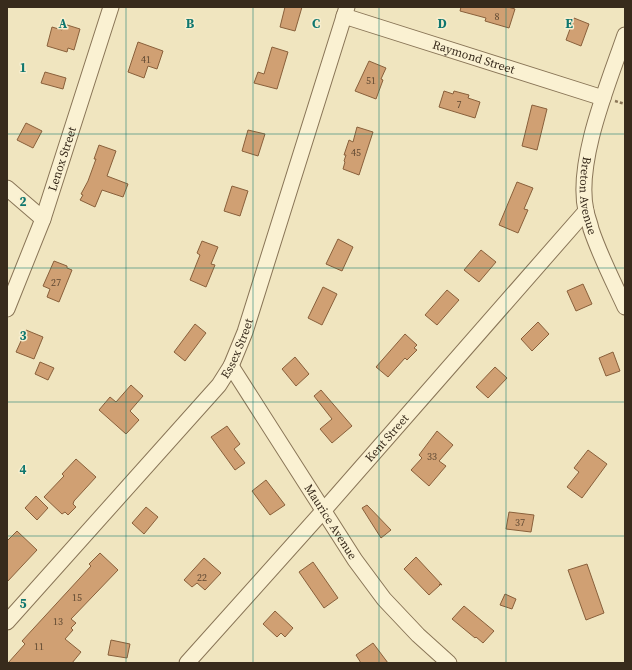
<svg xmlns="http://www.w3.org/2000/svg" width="632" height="670" font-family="'Source Serif 4',serif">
<rect width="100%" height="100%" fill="#f0e5bf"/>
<g fill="#d0a073" stroke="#89603b">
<path d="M285,7h17l-7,24 -15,-4z"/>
<path d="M461,7h47l7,2 -6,19 -24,-7 1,-3 -26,-7z"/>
<path d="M574,18l15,6 -8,22 -15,-6z"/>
<path d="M64,24l16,5 -6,21 -6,-2 -1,4 -20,-6 5,-19 10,3z"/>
<path d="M138,42l25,9 -6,18 -9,-3 -4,12 -16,-6z"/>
<path d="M272,47l16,5 -11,37 -23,-6 4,-11 6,2z"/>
<path d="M369,61l17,7 -5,11 2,1 -7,19 -21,-8z"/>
<path d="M45,72l21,6 -3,11 -22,-6z"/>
<path d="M444,91l9,3 1,-3 15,4 -1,3 12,4 -5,16 -36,-11z"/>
<path d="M532,105l15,4 -10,41 -15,-4z"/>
<path d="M26,123l16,8 -9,17 -16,-8z"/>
<path d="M357,127l16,5 -14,43 -16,-6 2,-7 -1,-1 2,-6h-2l5,-15 4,2z"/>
<path d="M248,130l17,4 -7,22 -16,-5z"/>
<path d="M99,145l17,6 -9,25 21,8 -5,13 -21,-7 -7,17 -15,-7 3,-5 -2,-1 7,-13 8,-22h-2z"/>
<path d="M517,182l16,6 -9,21 4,1 -10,23 -19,-8z"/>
<path d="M232,186l16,5 -8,25 -16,-5z"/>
<path d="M338,239l15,8 -11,24 -16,-7z"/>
<path d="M202,241l16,6 -7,17 4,1 -9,22 -16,-7 10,-25 -3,-2z"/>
<path d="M481,250l15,12 -17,20 -15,-12z"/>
<path d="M54,261l13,5v2l5,2 -13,32 -12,-5 3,-8 -7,-3z"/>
<path d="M583,284l9,20 -16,7 -9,-20z"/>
<path d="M323,287l14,7 -15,31 -14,-7z"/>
<path d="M447,290l12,10 -22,25 -12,-10z"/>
<path d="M538,322l11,12 -17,17 -11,-12z"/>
<path d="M195,324l11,9 -21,28 -11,-9z"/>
<path d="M26,330l17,7 -9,22 -18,-7z"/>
<path d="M405,334l12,11 -3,3 3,2 -10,10 -2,-2 -17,19 -12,-10z"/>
<path d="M613,352l7,19 -14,5 -7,-18z"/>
<path d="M295,357l14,17 -13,12 -14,-17z"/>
<path d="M40,362l14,6 -6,12 -13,-6z"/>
<path d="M495,367l12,11 -19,20 -12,-11z"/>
<path d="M131,385l12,11 -13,15 9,9 -13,14 -27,-24 11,-13 6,5z"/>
<path d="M321,390l31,36 -20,17 -12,-14 12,-10 -18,-23z"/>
<path d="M227,426l13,18 -6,5 11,14 -10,7 -24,-33z"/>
<path d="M437,431l16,14 -14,16 7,5 -17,20 -18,-16 11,-12 -3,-3z"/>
<path d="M588,450l19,14 -25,34 -15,-11 12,-15 -5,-4z"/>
<path d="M76,459l20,18 -22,24 -1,3 3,3 -8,8 -3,-3 -3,2 -18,-17 20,-21 -2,-2z"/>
<path d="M266,480l19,25 -15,10 -18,-24z"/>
<path d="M36,496l12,12 -11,12 -12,-12z"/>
<path d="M367,505l24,25 -10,8 -19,-30z"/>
<path d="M146,507l12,10 -14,17 -12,-11z"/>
<path d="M509,512l25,3 -3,17 -25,-3z"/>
<path d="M17,531l20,19 -30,32v-41z"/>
<path d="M100,553l18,17 -47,49 5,4 -5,5 2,2 -8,9 16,13 -9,11h-64l17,-19 -3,-3 69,-75 -2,-2z"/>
<path d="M416,557l26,28 -3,-1 1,1 -11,10 -25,-26z"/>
<path d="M204,558l17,15 -16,17 -8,-7 -5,4 -8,-7z"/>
<path d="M313,562l25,36 -14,10 -25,-36z"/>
<path d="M587,564l17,49 -18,7 -18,-50z"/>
<path d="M505,594l11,5 -4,10 -12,-4z"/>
<path d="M464,606l30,25 -11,12 -7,-6 -1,1 -23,-19z"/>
<path d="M275,611l18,17 -8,9 -4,-4 -4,4 -14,-13z"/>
<path d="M111,640l19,4 -3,14 -19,-3z"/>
<path d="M373,643l15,20h-27l-5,-8z"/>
</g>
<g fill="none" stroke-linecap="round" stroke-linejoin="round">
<defs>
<g id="minor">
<path id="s1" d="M344,16l259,82"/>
<path id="s2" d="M625,35c-16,47 -50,127 -39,176 1,6 4,12 5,18 9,27 22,52 34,78"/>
<path d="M7,188l36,31"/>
<path id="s3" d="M7,309l36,-90 68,-212"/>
<path id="s4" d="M231,366l124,194 29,39 34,36 31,28"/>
<path id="s5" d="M7,622l212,-237 12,-19 14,-34 102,-325"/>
<path id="s6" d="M187,663l137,-153 262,-299"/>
</g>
</defs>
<use href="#minor" stroke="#897557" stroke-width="17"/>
<path stroke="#897557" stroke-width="2.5" stroke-dasharray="3 2" stroke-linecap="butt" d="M615,101l10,3"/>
<use href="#minor" stroke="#faf1d2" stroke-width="15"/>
</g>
<path fill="none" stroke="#0f766e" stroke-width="1" stroke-opacity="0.55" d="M126,7v656M253,7v656M379,7v656M506,7v656M7,134h618M7,268h618M7,402h618M7,536h618"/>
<g text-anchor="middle" stroke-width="3" stroke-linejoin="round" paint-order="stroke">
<g font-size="10" fill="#5e4832">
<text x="497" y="20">8</text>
<text x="146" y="63">41</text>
<text x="371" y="84">51</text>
<text x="459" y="108">7</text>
<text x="356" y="156">45</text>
<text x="56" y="286">27</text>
<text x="432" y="460">33</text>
<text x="520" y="526">37</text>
<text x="202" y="581">22</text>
<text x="77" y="601">15</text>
<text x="58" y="625">13</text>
<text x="39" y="650">11</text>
</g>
<g font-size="12" fill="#382b1c" stroke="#f7eecf">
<text dy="4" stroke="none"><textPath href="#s1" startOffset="136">Raymond Street</textPath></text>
<text dy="4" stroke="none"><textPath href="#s3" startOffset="160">Lenox Street</textPath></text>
<text dy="4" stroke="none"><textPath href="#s2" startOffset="167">Breton Avenue</textPath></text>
<text dy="4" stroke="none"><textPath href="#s5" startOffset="359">Essex Street</textPath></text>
<text dy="4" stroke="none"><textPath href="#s6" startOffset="301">Kent Street</textPath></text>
<text dy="4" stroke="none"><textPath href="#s4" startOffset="185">Maurice Avenue</textPath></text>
</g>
</g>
<g font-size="13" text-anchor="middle" font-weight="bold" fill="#0f766e" stroke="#f7eecf" stroke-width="3" stroke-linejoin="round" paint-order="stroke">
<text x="63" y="28">A</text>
<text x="190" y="28">B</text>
<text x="316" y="28">C</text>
<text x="442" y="28">D</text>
<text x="569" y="28">E</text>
<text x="23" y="72">1</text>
<text x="23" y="206">2</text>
<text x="23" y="340">3</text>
<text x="23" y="474">4</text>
<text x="23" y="608">5</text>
</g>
<rect width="632" height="670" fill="none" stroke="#382b1c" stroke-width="16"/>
</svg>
